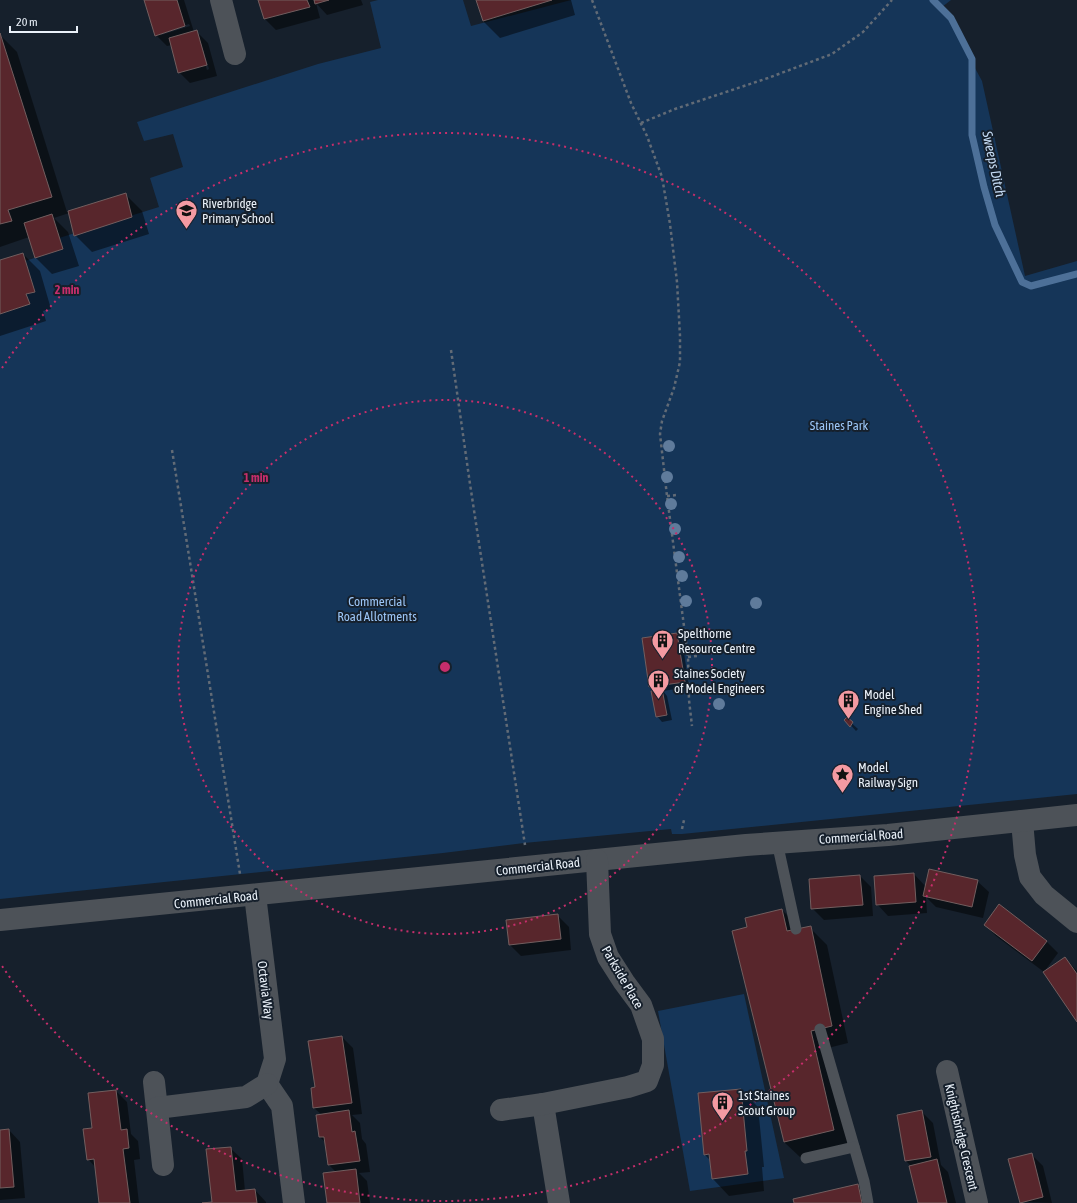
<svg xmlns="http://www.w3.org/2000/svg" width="1077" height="1203" font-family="'Asap Condensed',sans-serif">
<rect width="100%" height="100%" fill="#16202c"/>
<g fill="#153558">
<path d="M378,0h85l8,26 100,-26h380l-9,7 40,74 43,195 52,-15v533l-395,40h-10l-1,-5 -147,14 -81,10 -443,46v-585l30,-10 -4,-10 9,-2 -10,-31 38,-12 -4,-11 100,-31 -9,-29 33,-11 -10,-33 -29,7 -7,-19 181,-58 63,-16 -11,-46z"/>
<path d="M744,994l40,184 -94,13 -32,-180z"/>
</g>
<g fill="#0007" fill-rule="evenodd">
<path d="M145,0h39l10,32 2,-1 12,12 9,33 -27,7 -11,-11 -7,-27 -5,1 -11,-11zM189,24l1,2 -29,9v-2zM199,43h2l8,26 -2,1z"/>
<path d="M259,0h54l3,2 -1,-2h46l2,5 -36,10 -11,-12 4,15 -44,12 -11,-11z"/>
<path d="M477,0h94l4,15 -75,23 -17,-17z"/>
<path d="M0,35l17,17 50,160 58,-18 17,17 7,23 -57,18 -17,-17 -6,-22 -15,5 14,14 11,34 -27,8 -17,-17 -6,-20 -29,10z"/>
<path d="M23,254l17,17 11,38 -8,2 3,10 -46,15v-75z"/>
<path d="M677,634l5,5 7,48 -26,4 4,5 5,24 -10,2 -5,-6 -2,-25 -5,-4z"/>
<path d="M847,719l11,10 -2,2 -10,-11z"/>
<path d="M914,874l12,13 51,-6 12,11 -6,26 -47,-11 -10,-10 1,16 -39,3 -11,-12z"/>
<path d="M860,876l11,11 2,29 -49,4 -12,-12z"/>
<path d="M999,906l48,36 11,11 -14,19 -48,-36 -11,-11z"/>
<path d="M782,910l17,17 1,2 10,-1 17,17 21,98 -20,5 23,99 -50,11 -17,-16 -36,-214z"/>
<path d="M557,915l12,12 2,23 -50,6 -11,-11z"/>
<path d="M1065,958l12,13v50z"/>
<path d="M342,1037l11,11 9,66 -10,1 8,8 2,16 4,5 4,28 -11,1 8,8 3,22h-42l8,-31 -7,-7 -4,-23 -5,-5 2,-22 -8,-7 2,-20z"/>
<path d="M741,1090l17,17 6,60h-2l2,24 -35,5 -16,-17 -2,-18 -6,-6z"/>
<path d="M116,1091l11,11 4,32 7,7 2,18 -6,1 5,43h-39l-4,-35 -8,-9 6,-30z"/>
<path d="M922,1112l11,11 8,42 7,7 8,31h-37l-7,-36 -6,-6 -8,-45z"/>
<path d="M9,1130l11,12 5,56 -25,2v-69z"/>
<path d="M230,1148l12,11 3,32 10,-1 11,12v1h-55h2z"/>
<path d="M1031,1154l12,12 9,37 -31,-1z"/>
<path d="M857,1185l17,18h-79z"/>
</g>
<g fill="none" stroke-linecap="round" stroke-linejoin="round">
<path stroke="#4d7098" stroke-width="7" d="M933,0l18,18 21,41v76l12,52 11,38 27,57 9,4 46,-12"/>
</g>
<g fill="#58262c" stroke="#725e5f">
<path d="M144,0h33l8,26 -30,10z"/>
<path d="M258,0h49l3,7 -46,12z"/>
<path d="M314,0h15l-14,4z"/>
<path d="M476,0h76l-69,21z"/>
<path d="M197,30l10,35 -29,8 -9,-35z"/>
<path d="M0,33l52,164 -44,13 4,11 -12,3z"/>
<path d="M126,193l6,24 -58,19 -6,-25z"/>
<path d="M52,214l11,35 -28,9 -11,-35z"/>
<path d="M23,253l12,39 -9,2 4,10 -30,10v-54z"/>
<path d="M677,633l8,49 -36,5 -7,-49z"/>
<path d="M662,689l5,26 -11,2 -5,-26z"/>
<path d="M847,717l6,5 -3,5 -6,-7z"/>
<path d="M929,869l49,11 -6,27 -49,-11z"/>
<path d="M914,873l2,29 -40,3 -2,-29z"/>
<path d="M860,875l3,30 -52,4 -2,-30z"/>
<path d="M999,904l48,37 -15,20 -48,-36z"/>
<path d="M782,909l5,22 24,-5 21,100 -21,5 23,99 -50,12 -52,-211 15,-4 -2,-9z"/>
<path d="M558,914l3,25 -52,6 -3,-25z"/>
<path d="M1065,957l12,17v48l-34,-50z"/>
<path d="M342,1036l10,67 -39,5 -2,-20 4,-1 -7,-46z"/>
<path d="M741,1089l6,62h-2l3,23 -36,5 -3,-25 -5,1 -6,-62z"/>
<path d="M116,1090l5,40 6,-1 2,19 -6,1 7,54h-31l-5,-44 -7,1 -4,-31 9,-1 -4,-35z"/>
<path d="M349,1110l3,22 3,-1 5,30 -32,4 -4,-28h-5l-3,-22z"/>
<path d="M922,1110l9,47 -26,4 -8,-46z"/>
<path d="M9,1129l5,58 -14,1v-58z"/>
<path d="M231,1147l5,44 19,-2 2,14h-55l10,-1 -6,-53z"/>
<path d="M1032,1153l11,44 -23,6 -12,-44z"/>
<path d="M937,1159l10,44h-29l-9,-37z"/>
<path d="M356,1169l4,34h-33l-4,-30z"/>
<path d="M858,1184l4,19h-68l-1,-4z"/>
</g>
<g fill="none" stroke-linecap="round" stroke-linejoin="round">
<g stroke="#626b76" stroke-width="2.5" stroke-dasharray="3 3" stroke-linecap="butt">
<path d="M592,0l39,103 16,33 15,41 8,47 7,58 3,54v26l-6,26 -12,33 -2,13 7,62 21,161 1,43 3,26"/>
<path d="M641,123l34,-14 93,-31 64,-24 31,-22 29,-32"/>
<path d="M451,350l19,134 55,361"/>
<path d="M172,450l68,424"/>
<path d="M667,496l10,-1"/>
<path d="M688,657l9,-1"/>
<path d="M682,829l2,-9"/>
</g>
<g stroke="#4d5258" stroke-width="11">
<path d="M777,842l19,87"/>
<path d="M820,1029l44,152 4,22"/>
<path d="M806,1158l48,-11"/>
</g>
<g stroke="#4d5258" stroke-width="22">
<path d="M221,0l14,54"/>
<path d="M1022,821l3,34 5,22 14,18 33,27"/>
<path d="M255,895l20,164 -8,25 15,22 12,97"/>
<path d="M0,920l746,-75 142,-10 189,-20"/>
<path d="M947,1071l30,132"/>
<path d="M154,1082l9,83"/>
<path d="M543,1104l16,99"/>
<path d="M157,1108l89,-11 21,-13"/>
<path d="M501,1110l42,-6 85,-17 19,-6 6,-16v-26l-12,-34 -17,-23 -16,-25 -8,-23 -3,-74"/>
</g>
</g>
<g fill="#5f7b9b">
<circle cx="669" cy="446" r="6"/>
<circle cx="667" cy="477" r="6"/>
<circle cx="671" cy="504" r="6"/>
<circle cx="675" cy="529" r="6"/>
<circle cx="679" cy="557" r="6"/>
<circle cx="682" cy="576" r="6"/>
<circle cx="686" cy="601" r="6"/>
<circle cx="756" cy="603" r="6"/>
<circle cx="719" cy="704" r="6"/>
</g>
<g fill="none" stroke="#c62e6b" stroke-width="2" stroke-dasharray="2 4">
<circle cx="445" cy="667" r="267"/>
<path d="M2 368A534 534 0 1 1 2 966"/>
</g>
<defs>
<symbol id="school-pin" viewBox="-11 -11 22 30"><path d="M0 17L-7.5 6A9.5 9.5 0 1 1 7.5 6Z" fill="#f49aa2" stroke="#16202c"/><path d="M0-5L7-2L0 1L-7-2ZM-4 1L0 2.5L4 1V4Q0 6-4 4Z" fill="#111"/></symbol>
<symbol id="building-pin" viewBox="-11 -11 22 30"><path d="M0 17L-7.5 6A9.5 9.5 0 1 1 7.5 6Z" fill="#f49aa2" stroke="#16202c"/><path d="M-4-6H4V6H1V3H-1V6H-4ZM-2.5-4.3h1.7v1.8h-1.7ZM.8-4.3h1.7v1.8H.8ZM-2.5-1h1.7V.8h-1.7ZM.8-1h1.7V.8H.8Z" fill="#111"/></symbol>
<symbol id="sight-pin" viewBox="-11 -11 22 30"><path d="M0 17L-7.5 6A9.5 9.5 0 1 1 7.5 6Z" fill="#f49aa2" stroke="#16202c"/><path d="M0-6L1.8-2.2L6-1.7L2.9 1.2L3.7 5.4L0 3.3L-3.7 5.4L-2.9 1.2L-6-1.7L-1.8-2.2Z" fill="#111"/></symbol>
</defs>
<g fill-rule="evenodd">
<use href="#school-pin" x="174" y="198" width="25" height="34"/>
<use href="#building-pin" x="650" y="628" width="25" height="34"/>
<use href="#building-pin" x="646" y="668" width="25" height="34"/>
<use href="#building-pin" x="836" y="688" width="25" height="34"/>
<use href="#sight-pin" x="830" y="762" width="25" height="34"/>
<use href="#building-pin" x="710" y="1090" width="25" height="34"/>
</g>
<g text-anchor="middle" stroke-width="4" stroke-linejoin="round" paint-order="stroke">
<g font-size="13" fill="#eaf1f9" stroke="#16202c" text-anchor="start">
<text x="202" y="208">Riverbridge<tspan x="202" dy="15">Primary School</tspan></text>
<text x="678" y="638">Spelthorne<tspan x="678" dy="15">Resource Centre</tspan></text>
<text x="674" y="678">Staines Society<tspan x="674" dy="15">of Model Engineers</tspan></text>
<text x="864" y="699">Model<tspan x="864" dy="15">Engine Shed</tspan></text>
<text x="858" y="772">Model<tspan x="858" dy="15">Railway Sign</tspan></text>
<text x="738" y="1100">1st Staines<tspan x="738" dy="15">Scout Group</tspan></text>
</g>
<g font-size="13" fill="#9bc5f6" stroke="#16202c">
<text x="839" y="430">Staines Park</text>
<text x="377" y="606">Commercial<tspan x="377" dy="15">Road Allotments</tspan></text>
</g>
<g font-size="13" fill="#eaf1f9" stroke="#16202c">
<text transform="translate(861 836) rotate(-4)" y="5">Commercial Road</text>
<text transform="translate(538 866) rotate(-6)" y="5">Commercial Road</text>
<text transform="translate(216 899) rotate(-6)" y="5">Commercial Road</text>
<text transform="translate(623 977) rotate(60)" y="5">Parkside Place</text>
<text transform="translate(266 990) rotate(83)" y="5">Octavia Way</text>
<text transform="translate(962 1137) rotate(77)" y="5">Knightsbridge Crescent</text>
</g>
<g font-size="14" font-style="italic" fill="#c5dbf4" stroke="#16202c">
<text transform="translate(994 164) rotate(78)" y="5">Sweeps Ditch</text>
</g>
</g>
<circle cx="445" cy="667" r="6" fill="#c62e6b" stroke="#16202c" stroke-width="2"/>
<g font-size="12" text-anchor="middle" font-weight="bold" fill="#c62e6b" stroke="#16202c" stroke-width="4" stroke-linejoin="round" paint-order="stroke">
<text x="67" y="294">2 min</text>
<text x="256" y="482">1 min</text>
</g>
<path d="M10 26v6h67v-6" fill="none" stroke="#eaf1f9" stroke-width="2"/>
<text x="16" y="26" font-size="12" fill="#eaf1f9" stroke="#16202c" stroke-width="3" paint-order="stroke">20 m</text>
</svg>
